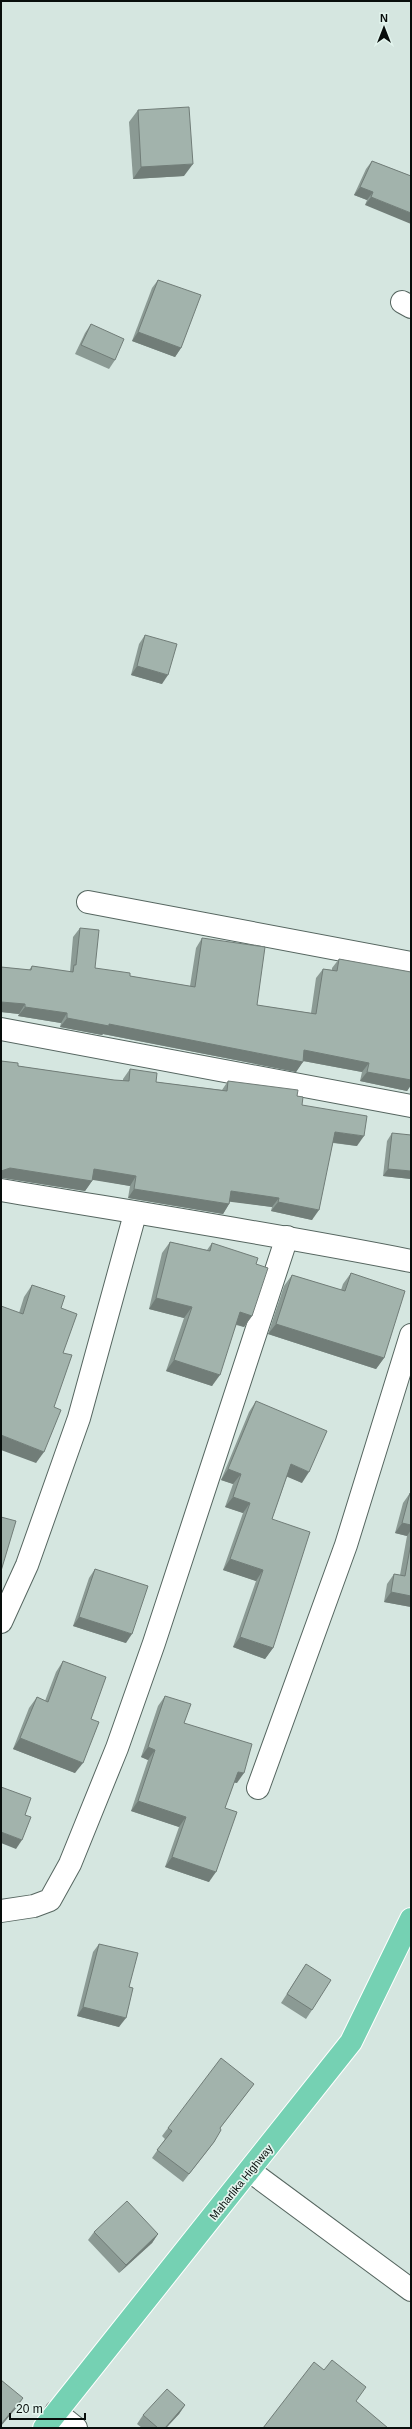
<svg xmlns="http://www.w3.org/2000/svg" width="412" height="2429" font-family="Arial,sans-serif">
<rect width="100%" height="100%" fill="#d5e6e0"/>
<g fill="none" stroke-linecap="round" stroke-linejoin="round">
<defs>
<g id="street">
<path d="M402,302l9,5"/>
<path d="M88,902l323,61"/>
<path d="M1,1029l410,77"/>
<path d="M1,1190c137,23 274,44 410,71"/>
<path d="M1,1622l26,-57 52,-147 56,-204"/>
<path d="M258,1788l88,-243 65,-210"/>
<path d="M1,1911l33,-5 16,-6 20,-36 47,-116 37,-105 133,-406"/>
<path d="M250,2171l161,119"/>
<path d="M56,2412l20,16"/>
</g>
<path id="highway" d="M44,2428l307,-386 60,-123"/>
</defs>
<use href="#street" stroke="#566660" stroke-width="24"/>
<use href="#highway" stroke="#fff" stroke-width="24"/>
<use href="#street" stroke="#fff" stroke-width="22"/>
<use href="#highway" stroke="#75d1b3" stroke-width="22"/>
</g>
<g fill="#8b9a94">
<path d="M138,110l46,66 -51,3 -4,-57z"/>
<path d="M372,161l39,15 -46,29 2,-5 -13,-5 12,-26z"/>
<path d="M158,280l23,68 -6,9 -43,-16 20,-53z"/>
<path d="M91,324l24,36 -6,9 -34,-15 10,-21z"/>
<path d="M145,635l17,49 -31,-9 8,-31z"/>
<path d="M80,928l15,40 35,8 60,10 6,-38 6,-10 55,67 54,8 5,-35 7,-9 9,1v-2l7,-9 72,13v113l-4,6 -47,-10 2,-9 -59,-11 -7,11 -193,-38 -1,1 -42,-8 1,-4 -43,-7 1,-2 -18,-2v-45l28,3 3,-4 38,6 3,-35z"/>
<path d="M1,1061l17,5 96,14 9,1v-2l7,-10 26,13 66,8 6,-9 69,15 5,9 55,41 -24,-3 -21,77 -41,-9 1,-4 -42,-6 -1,3 -6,10 -95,-16 2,-12 -38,-7v2l-7,10 -82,-13h-2z"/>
<path d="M392,1133l19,46 -28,-3 4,-35z"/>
<path d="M170,1242l37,8 5,-7 44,21 -4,52 -8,11 -8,-2 -24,61 -46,-15 18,-53 -35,-9 13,-56z"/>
<path d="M351,1273l33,85 -8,11 -108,-35 16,-48 8,-11 49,15 2,-6z"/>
<path d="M32,1285l29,23 2,45 -27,110 -17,-150 5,-16z"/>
<path d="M256,1401l46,82 -15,-7 -15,43 1,129 -8,11 -32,-12 23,-66 -33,-11 20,-57 -18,-6 8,-23 -12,-4 28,-68z"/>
<path d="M410,1493h1v114l-27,-5 3,-18 7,-10 6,1 7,-39 -12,-3 8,-30z"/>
<path d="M95,1569l31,74 -53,-17 16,-48z"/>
<path d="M63,1661l28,58 -16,54 -62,-24 16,-41 8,-11 8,4 11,-29z"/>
<path d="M165,1696l19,27 53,60 -3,-1 -9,26 -16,74 -44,-15 14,-40 -48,-16 17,-51 -7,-3 17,-51z"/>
<path d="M99,1944l30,43 -10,40 -42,-11 16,-64z"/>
<path d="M306,1964l6,46 -6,9 -25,-16z"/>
<path d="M254,2084l-34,44 -6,14 -6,8 -25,32 -31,-24 13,-19 -3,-3 6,-8z"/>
<path d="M94,2232l64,2 -6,9 -33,30 -31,-33z"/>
<path d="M185,2405l-6,9 -13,14h-24l-5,-4 6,-9z"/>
</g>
<g fill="#717d78">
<path d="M193,164l-9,12 -51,3 8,-12z"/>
<path d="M360,187l13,5 -6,8 -13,-5z"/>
<path d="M371,197l40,16v11l-46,-19z"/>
<path d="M138,332l43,16 -6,9 -43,-16z"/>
<path d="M137,666l31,9 -6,9 -31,-9z"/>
<path d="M1,1002l24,2 -6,10 -18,-2z"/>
<path d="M25,1007l42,6 -6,10 -43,-7z"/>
<path d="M67,1018l42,6 194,38 -7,10 -193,-38 -1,1 -42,-8z"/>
<path d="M304,1050l65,13 -7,9 -64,-12z"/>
<path d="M367,1072l44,8v5l-4,6 -47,-10z"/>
<path d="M335,1132l29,4 -7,10 -28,-4z"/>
<path d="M10,1168l82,13 -7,10 -82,-13h-2v-7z"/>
<path d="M94,1169l42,7 -6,10 -43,-7z"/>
<path d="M388,1169l23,2v8l-28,-3z"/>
<path d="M134,1189l95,15 -6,10 -95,-16z"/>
<path d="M231,1191l48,7 -7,9 -48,-6z"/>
<path d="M278,1202l41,8 -7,10 -41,-9z"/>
<path d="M156,1298l36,9 -8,11 -35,-9z"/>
<path d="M240,1312l12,4 -8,11 -12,-4z"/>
<path d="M276,1324l108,34 -8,11 -108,-35z"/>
<path d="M174,1360l46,15 -8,11 -46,-15z"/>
<path d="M1,1435l43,17 -8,11 -35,-13z"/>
<path d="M291,1464l18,8 -7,11 -19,-8z"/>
<path d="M228,1469l13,5 -8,10 -12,-4z"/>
<path d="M233,1497l17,6 -7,10 -18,-6z"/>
<path d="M402,1523l9,2v5l-4,6 -12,-3z"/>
<path d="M230,1559l33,11 -7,11 -33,-11z"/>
<path d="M391,1592l20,4v11l-27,-5z"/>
<path d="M79,1617l53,17 -6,9 -53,-17z"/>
<path d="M240,1637l33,11 -8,11 -32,-12z"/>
<path d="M20,1738l63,25 -8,10 -62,-24z"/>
<path d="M148,1747l7,3 -7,10 -7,-3z"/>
<path d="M238,1772l6,1 -7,10 -6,-1z"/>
<path d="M138,1801l48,16 -7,10 -48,-16z"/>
<path d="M1,1832l21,8 -6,9 -15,-6z"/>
<path d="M172,1857l44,15 -7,10 -44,-15z"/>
<path d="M83,2007l43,11 -7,9 -42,-11z"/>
<path d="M158,2234l-6,9 -33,30 7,-8z"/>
<path d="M23,2398l-5,8 -17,20v-2z"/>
<path d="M185,2405l-6,9 -13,14h-1z"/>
</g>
<g fill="#a2b3ac" stroke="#717d78">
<path d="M189,107l4,57 -52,3 -3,-57z"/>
<path d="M372,161l39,15v37l-40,-16 2,-5 -13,-5z"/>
<path d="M158,280l43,15 -20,53 -43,-16z"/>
<path d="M91,324l33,15 -9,21 -34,-15z"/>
<path d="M145,635l32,9 -9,31 -31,-9z"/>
<path d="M80,928l19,2 -4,38 35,5v3l65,11 7,-49 63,9 -8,58 59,9 7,-45 14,2 2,-12 72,13v108l-44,-8 2,-9 -65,-13 -1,12 -194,-38v2l-42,-8v-5l-42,-6v-3l-24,-2v-35l30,3 1,-4 41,6 1,-7h2z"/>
<path d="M1,1061l17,2v3l96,14 15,1 1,-12 27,4 -1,9 71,9 1,-10 70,9 -1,6 6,1 -1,8 65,11 -3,20 -29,-4 -16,78 -41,-8 1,-4 -48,-7 -2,13 -95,-15 2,-13 -42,-7 -2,12 -82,-13 -9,3z"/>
<path d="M392,1133l19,2v36l-23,-2z"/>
<path d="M170,1242l40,9 2,-8 46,15 -2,6 12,4 -16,48 -12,-4 -20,63 -46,-15 18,-53 -36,-9z"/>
<path d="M351,1273l54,18 -21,67 -108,-34 16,-49 53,16z"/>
<path d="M32,1285l33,11 -4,12 16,6 -14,39 9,2 -18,52 7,3 -17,42 -43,-17v-129l22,8z"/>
<path d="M256,1401l71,30 -18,41 -18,-8 -19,55 38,13 -37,116 -33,-11 23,-67 -33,-11 20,-56 -17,-6 8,-23 -13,-5z"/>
<path d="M410,1493h1v32l-9,-2z"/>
<path d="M1,1517l15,4 -15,50z"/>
<path d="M411,1543v53l-20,-4 3,-18 11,2z"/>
<path d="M95,1569l53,17 -16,48 -53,-17z"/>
<path d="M63,1661l43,16 -15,42 8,3 -16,41 -63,-25 17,-41 11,5z"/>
<path d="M165,1696l26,8 -7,19 68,21 -8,29 -6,-1 -13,36 12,4 -21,60 -44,-15 14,-40 -48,-16 17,-51 -7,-3z"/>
<path d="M1,1787l30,11 -6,17 6,2 -9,23 -21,-8z"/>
<path d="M99,1944l39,9 -9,34 4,1 -7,30 -43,-11z"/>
<path d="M306,1964l25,16 -19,30 -25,-16z"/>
<path d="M221,2058l33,26 -34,44 1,2 -7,12 -25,32 -32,-24 15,-19 -4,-3z"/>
<path d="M127,2201l31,33 -32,31 -32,-33z"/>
<path d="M332,2360l34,27 -10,14 32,27h-125l51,-66 10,8z"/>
<path d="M1,2380l22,18 -22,26z"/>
<path d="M167,2389l18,16 -20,23h-7l-15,-13z"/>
</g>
<g text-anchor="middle" stroke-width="3.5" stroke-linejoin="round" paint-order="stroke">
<g font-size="11" fill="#080e0c" stroke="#e2f4ed">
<text transform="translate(241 2182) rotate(-51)" y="4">Maharlika Highway</text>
</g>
</g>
<rect width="412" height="2429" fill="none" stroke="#080e0c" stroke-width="4"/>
<g transform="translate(384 28)" stroke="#e2f4ed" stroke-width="3" paint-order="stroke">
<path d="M0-3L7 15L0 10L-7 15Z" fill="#080e0c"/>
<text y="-6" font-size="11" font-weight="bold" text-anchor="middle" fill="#080e0c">N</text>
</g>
<path d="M10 2413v6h75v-6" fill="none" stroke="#080e0c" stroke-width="2"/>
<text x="16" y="2413" font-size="12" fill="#080e0c" stroke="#e2f4ed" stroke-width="3" paint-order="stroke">20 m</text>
</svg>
